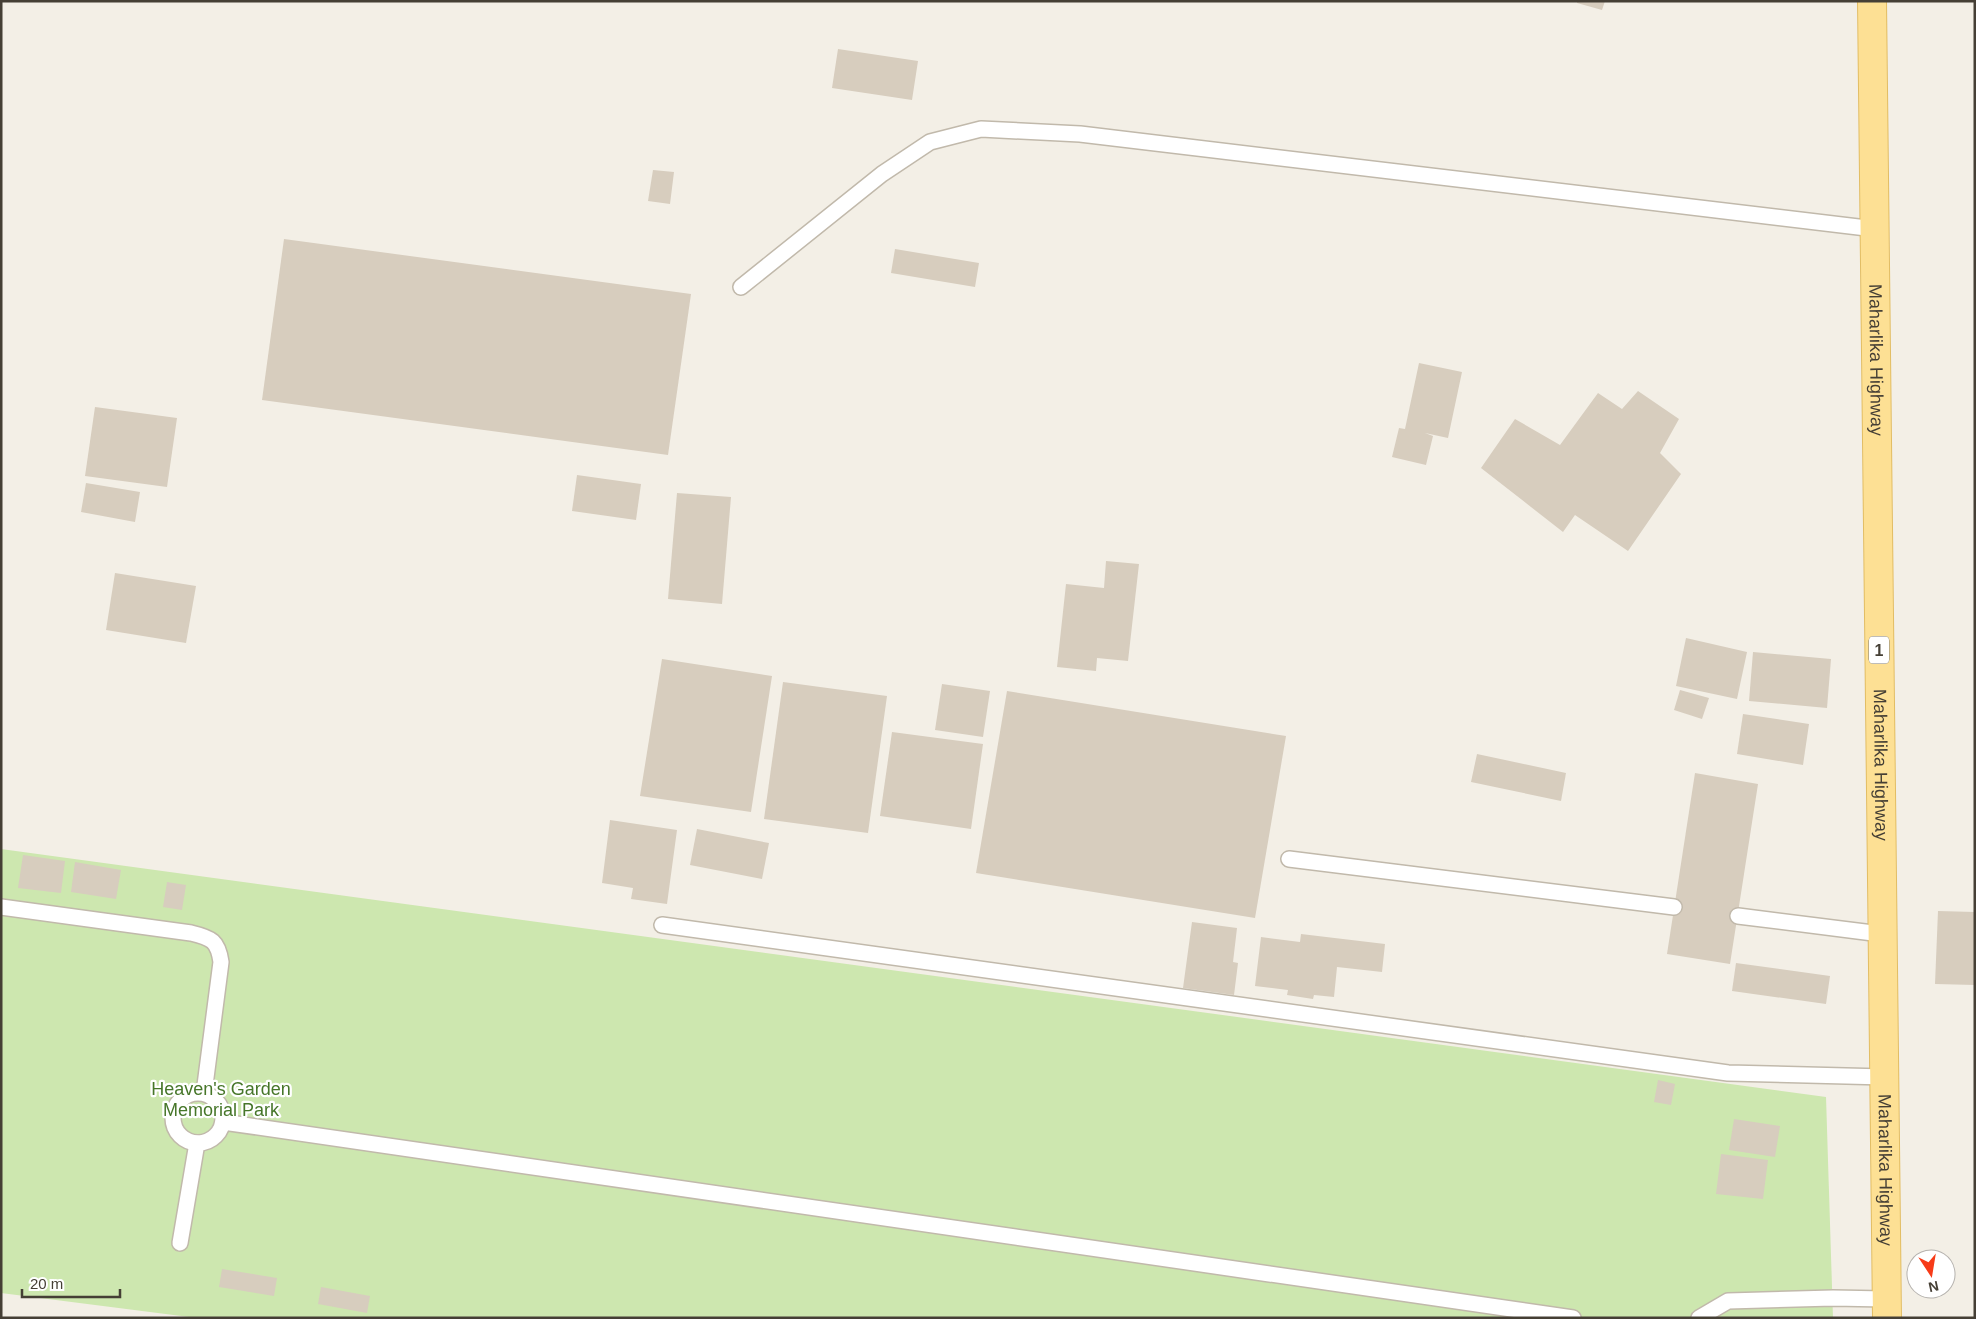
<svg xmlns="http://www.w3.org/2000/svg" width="1976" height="1319" font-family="Helvetica,sans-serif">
<rect width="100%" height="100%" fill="#f3efe6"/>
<path fill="#cde7af" d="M1,849l1825,248 7,221h-1636l-196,-25z"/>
<g fill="#d7cdbe">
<path d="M1577,1h28l-3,9 -25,-7z"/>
<path d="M838,49l80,12 -6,39 -80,-12z"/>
<path d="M653,170l21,2 -4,32 -22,-3z"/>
<path d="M284,239l407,55 -23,161 -406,-55z"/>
<path d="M895,249l84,14 -4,24 -84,-14z"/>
<path d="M1419,363l43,9 -14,66 -23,-5 8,3 -7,29 -34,-8 7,-29 6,1z"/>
<path d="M1638,391l41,28 -19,34 21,21 -53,77 -53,-36 -12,17 -82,-64 34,-49 45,26 38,-52 24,16z"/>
<path d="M95,407l82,11 -10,69 -82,-11z"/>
<path d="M577,475l64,9 -5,36 -64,-9z"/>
<path d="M86,483l54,9 -5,30 -54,-10z"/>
<path d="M677,493l54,4 -9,107 -54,-5z"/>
<path d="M1106,561l33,3 -11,97 -31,-3 -1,13 -39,-4 9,-83 38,4z"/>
<path d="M115,573l81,13 -10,57 -80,-13z"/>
<path d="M1686,638l61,14 -10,47 -61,-13z"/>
<path d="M1753,652l78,7 -4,49 -78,-7z"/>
<path d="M662,659l110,17 -21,136 -111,-16z"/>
<path d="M783,682l104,14 -19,137 -104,-14z"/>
<path d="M942,684l48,7 -7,46 -48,-7z"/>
<path d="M1680,690l29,8 -7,21 -28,-9z"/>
<path d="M1007,691l279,45 -31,182 -279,-45z"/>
<path d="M1743,714l66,10 -6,41 -66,-11z"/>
<path d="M892,732l91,12 -12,85 -91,-13z"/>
<path d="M1477,754l89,19 -5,28 -90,-19z"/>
<path d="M1695,773l63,11 -28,180 -63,-10z"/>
<path d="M610,820l67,10 -10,74 -36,-5 2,-11 -31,-5z"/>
<path d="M697,829l72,14 -7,36 -72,-14z"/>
<path d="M23,855l42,6 -4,32 -43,-5z"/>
<path d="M75,862l46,8 -5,29 -45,-7z"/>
<path d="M167,882l19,3 -4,25 -19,-3z"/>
<path d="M1938,911l37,1v73l-40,-1z"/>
<path d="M1192,922l45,6 -4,34 5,1 -4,32 -51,-7z"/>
<path d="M1301,934l84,10 -3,28 -45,-5 -3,30 -20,-2 -1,4 -26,-4 1,-5 -33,-4 6,-49 39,5z"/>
<path d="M1736,963l94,13 -4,28 -94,-13z"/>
<path d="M1658,1080l17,4 -4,21 -17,-3z"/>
<path d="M1734,1119l46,7 -5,31 -46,-7z"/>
<path d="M1721,1154l47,6 -5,39 -47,-5z"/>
<path d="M222,1269l55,9 -3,18 -55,-9z"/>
<path d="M321,1287l49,9 -3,17 -49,-9z"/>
</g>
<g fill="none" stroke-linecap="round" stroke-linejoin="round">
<defs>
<g id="service">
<path d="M741,287l141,-113 48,-32 51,-13 99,5 795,95"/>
<path d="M1289,859l385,48"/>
<path d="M1,907l190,26c21,5 27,8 30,29l-17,131"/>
<path d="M1738,916l143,18"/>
<path d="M662,925l1066,148 157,4"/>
<circle cx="198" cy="1118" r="25"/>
<path d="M223,1122l1350,196"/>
<path d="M180,1243l17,-100"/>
<path d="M1699,1318l29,-17 105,-3 53,1"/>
</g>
<g id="primary">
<path id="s1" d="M1872,1l15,1317"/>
</g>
</defs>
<use href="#service" stroke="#c1b9ab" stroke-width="18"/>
<use href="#primary" stroke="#e2bd64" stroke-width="30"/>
<use href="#service" stroke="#fff" stroke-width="15"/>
<use href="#primary" stroke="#fde094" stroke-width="28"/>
</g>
<g text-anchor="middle" stroke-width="4.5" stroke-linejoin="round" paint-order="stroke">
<rect fill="#fff" stroke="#7d7972" stroke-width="1" x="1869" y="636.5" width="20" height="27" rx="4"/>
<g font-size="16" font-weight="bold" fill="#453f35">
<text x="1879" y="656">1</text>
</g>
<g font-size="18" fill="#453f35" stroke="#fff">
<text dy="6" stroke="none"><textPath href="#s1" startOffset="359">Maharlika Highway</textPath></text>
<text dy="6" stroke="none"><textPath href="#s1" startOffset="764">Maharlika Highway</textPath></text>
<text dy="6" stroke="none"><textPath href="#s1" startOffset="1169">Maharlika Highway</textPath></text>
</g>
<g font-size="18" fill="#467629" stroke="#fff">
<text x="221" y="1095">Heaven's Garden<tspan x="221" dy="21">Memorial Park</tspan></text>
</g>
</g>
<rect width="1976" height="1319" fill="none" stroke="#453f35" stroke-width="5"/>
<g transform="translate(1931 1274) rotate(168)"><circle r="24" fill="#ffffff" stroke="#b5b2ae"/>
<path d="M0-4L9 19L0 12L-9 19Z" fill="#f73b18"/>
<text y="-8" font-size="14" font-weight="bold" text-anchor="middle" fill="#453f35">N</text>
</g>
<path d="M22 1289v8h98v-8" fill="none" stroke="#453f35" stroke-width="2.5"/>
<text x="30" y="1289" font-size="15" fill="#453f35" stroke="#ffffff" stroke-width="4" paint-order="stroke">20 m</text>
</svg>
